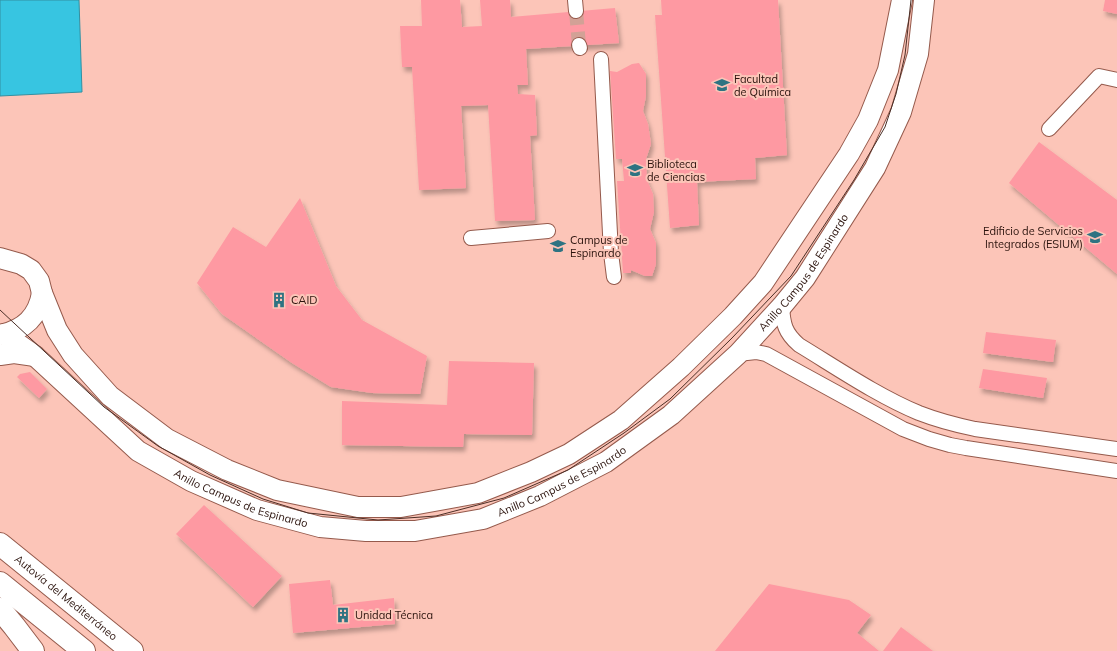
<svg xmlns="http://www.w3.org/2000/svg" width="1117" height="651" font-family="Mulish,sans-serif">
<defs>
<filter id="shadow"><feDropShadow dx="2.5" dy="4.5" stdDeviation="2" flood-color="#0004"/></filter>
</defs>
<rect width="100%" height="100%" fill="#fcc5b8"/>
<path fill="#37c5e1" stroke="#3390a1" d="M0,0h79l3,92 -82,4z"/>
<g fill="#fe99a2" filter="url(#shadow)">
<path d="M421,0h39l2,27 20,-1 -2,-26h30l1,17 104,-9 4,35 -93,6 2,36h-11l1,9 17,1 2,40 -7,1 5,84 -40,1 -7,-116 -27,1 5,82 -47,2 -7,-123h-10l-2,-41h22z"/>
<path d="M661,0h117l9,155 -32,3 1,21 -59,3 2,43 -29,3 -15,-213h7z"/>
<path d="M1105,0h12v14l-14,-3z"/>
<path d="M639,63l7,11v22l-3,15 5,13 3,20 -5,15 1,21 6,14 1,18 -4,17 6,14v21l-4,12h-7l-14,-6v3h-8l-6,-92h7l-2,-22h-6l-6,-88 7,1 15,-8z"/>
<path d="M1039,142l78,58v74l-108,-91z"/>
<path d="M300,198l36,88 26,34 65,36 -7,38 -48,-1 -41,-6 -39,-24 -70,-49 -25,-31 36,-56 33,20z"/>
<path d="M986,332l70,8 -3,22 -70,-9z"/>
<path d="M449,361l85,2 -2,72 -68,-1 -1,13 -121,-2v-44l105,4z"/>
<path d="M983,369l64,9 -4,20 -64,-10z"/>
<path d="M30,372l17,17 -8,9 -22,-21 3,-3z"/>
<path d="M204,505l78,71 -29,31 -77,-73z"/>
<path d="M330,580l3,25 61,-7 1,26 -102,9 -4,-49z"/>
<path d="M769,584l80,16 22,15 -14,18 22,18h-164z"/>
<path d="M901,627l32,24h-50z"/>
</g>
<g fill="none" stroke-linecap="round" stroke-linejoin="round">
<path stroke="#d2a196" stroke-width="14" stroke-dasharray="14 7" stroke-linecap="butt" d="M576,11l3,34"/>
<defs>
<g id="street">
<path d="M575,0l1,11"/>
<path d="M579,45l1,3"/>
<path d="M601,59l10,194 3,24"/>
<path d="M1049,129l50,-53 18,4"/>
<path d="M471,238l77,-7"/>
<path d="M782,306c1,18 3,27 17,39 38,23 79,51 120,68 18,7 37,12 56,16l142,20"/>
<path d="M738,354l18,-2 10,2 137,75 26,10 21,6 16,3 151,23"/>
</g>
<g id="secondary">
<path d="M0,258l21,6 10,6 8,11 3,12 15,37 16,25 37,41 57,43 60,31 50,20 81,17h43l77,-14 53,-21 38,-18 52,-34 60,-53 52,-51 30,-33 86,-129 19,-34 20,-50 14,-70"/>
<path id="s1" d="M4,334l31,22 103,95 53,30 66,29 63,17 46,4h49l68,-12 57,-23 66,-34 65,-47 67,-61 44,-48 23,-28 70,-110 26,-56 17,-58 6,-54"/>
<path d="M0,335c24,-5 38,-18 42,-42"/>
<path d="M0,355l14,-2 21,3"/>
</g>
<g id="highway">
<path id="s2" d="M0,544l132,107"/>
<path d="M0,583l84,68"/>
<path d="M0,609l14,17 19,25"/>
</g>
</defs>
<use href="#street" stroke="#955a4c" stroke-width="16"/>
<use href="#secondary" stroke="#955a4c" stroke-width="22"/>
<use href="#highway" stroke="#955a4c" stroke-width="24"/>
<use href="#street" stroke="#fff" stroke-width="14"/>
<use href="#secondary" stroke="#fff" stroke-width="20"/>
<use href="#highway" stroke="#fff" stroke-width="22"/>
<path stroke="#4b2f27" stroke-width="1" d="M0,310l104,97 54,39 52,29 53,24 45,14 70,7 58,-4 68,-18 64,-28 56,-37 46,-34 62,-61 59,-62 63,-96 31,-53 11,-33 9,-39 6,-55"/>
</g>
<defs>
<symbol id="university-bare" viewBox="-9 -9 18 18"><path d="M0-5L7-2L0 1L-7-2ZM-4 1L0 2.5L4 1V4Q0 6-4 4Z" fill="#2e7382" stroke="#fcc5b8" stroke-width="2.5" paint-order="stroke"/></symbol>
<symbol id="building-bare" viewBox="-9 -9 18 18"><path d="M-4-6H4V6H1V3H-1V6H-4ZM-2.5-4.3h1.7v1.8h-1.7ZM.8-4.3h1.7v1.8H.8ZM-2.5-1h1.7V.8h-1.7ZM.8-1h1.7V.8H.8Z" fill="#2e7382" stroke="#fcc5b8" stroke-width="2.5" paint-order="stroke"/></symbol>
</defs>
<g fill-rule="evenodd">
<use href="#university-bare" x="711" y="74" width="22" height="22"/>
<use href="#university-bare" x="624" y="159" width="22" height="22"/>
<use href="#university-bare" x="1084" y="226" width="22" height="22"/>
<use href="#university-bare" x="547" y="235" width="22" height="22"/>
<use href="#building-bare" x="268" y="289" width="22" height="22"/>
<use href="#building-bare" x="332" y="604" width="22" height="22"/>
</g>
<g text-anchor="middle" stroke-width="4" stroke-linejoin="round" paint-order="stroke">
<g font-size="11" fill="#2b130d" stroke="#fcc5b8" text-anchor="start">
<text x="734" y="83">Facultad<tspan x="734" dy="13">de Química</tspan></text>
<text x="647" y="168">Biblioteca<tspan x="647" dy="13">de Ciencias</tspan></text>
<text x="1083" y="235" text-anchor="end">Edificio de Servicios<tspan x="1083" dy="13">Integrados (ESIUM)</tspan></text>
<text x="570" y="244">Campus de<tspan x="570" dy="13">Espinardo</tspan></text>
<text x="291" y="304">CAID</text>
<text x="355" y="619">Unidad Técnica</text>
</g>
<g font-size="11" fill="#2b130d" stroke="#fcc5b8">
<text dy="4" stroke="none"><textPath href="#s1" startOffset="952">Anillo Campus de Espinardo</textPath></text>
<text dy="4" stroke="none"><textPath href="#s1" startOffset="628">Anillo Campus de Espinardo</textPath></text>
<text dy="4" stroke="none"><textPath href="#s1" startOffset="292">Anillo Campus de Espinardo</textPath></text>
<text dy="4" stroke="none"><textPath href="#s2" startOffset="85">Autovía del Mediterráneo</textPath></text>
</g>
</g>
</svg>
